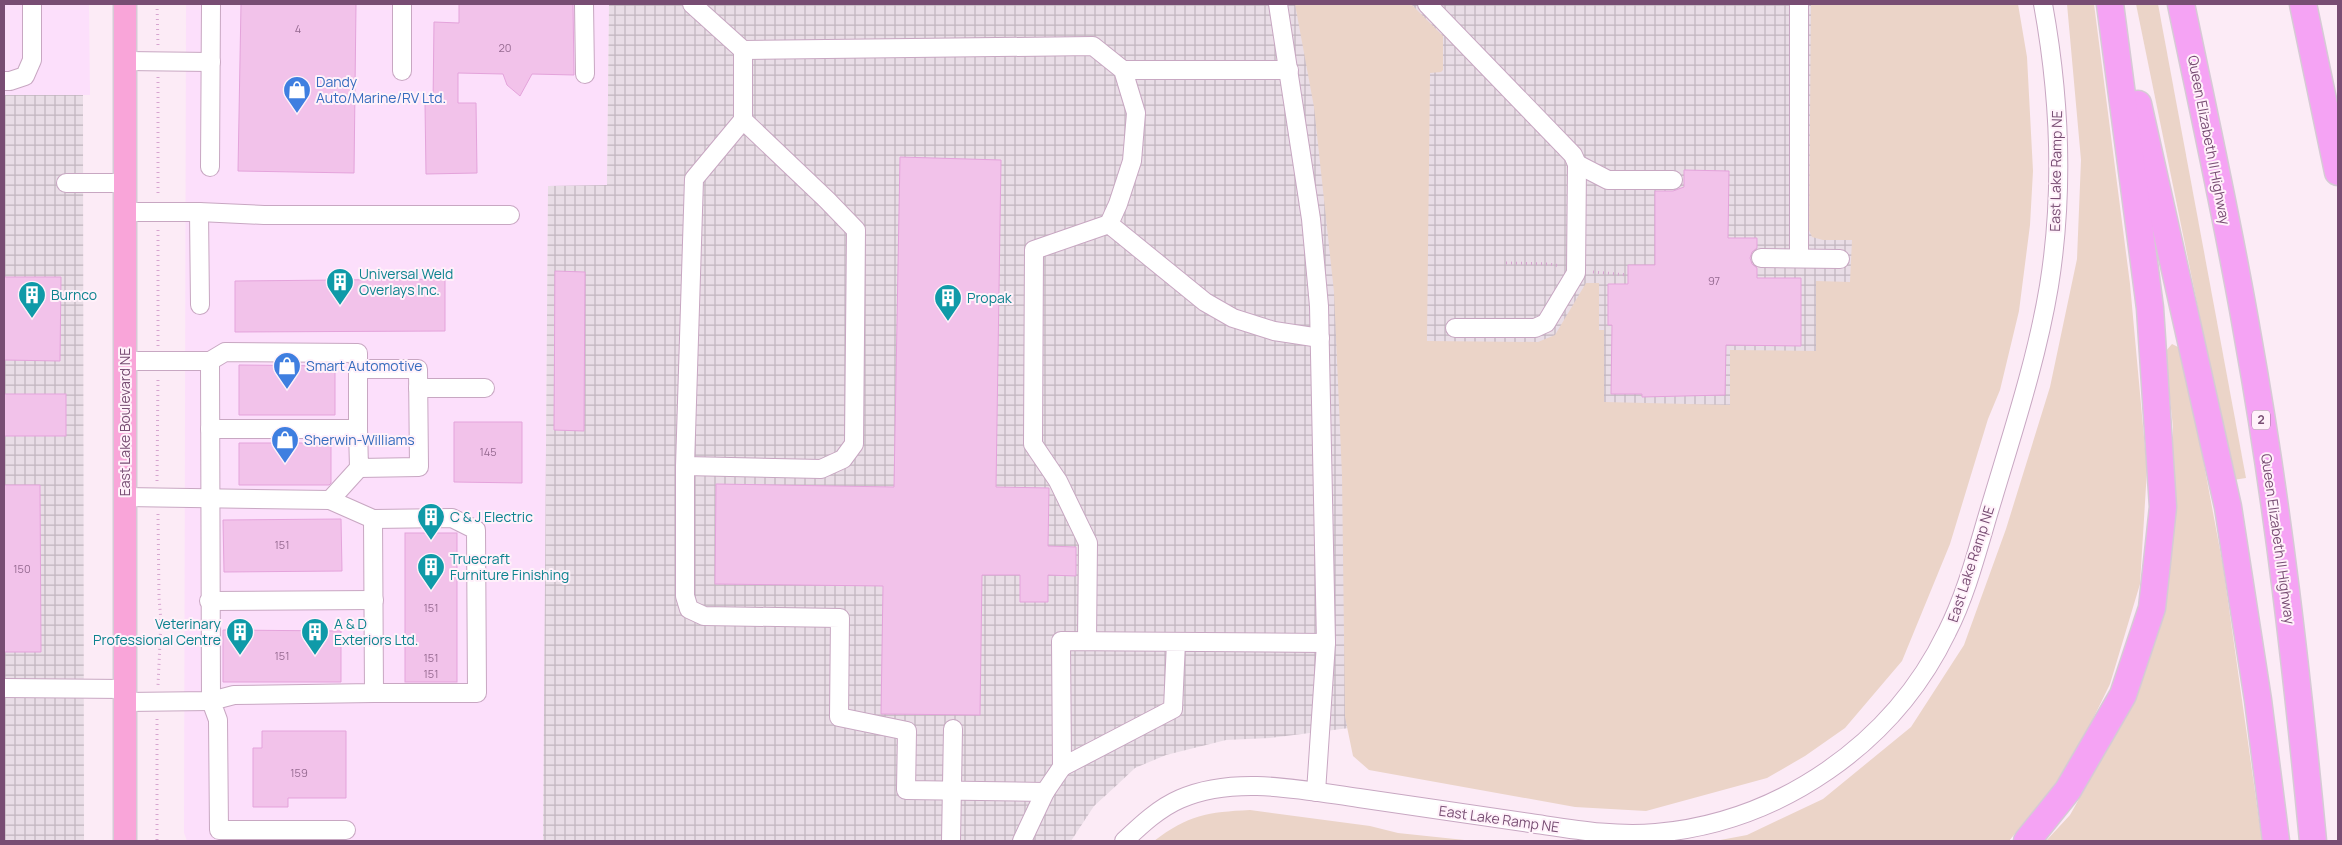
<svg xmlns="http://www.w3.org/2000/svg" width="2342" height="845" font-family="Manrope,sans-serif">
<defs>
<pattern id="industrial-grid" width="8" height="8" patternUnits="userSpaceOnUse" patternTransform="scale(1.25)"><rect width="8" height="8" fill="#e9dde6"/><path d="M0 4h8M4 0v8" fill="none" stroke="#c2b5bf"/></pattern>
</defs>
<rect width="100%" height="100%" fill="#fcebf6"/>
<g fill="#fcdffb">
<path d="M4,4h85l1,91h-86z"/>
<path d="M186,4h423l-2,182h-59l-5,655h-356l-3,-8z"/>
</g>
<g fill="url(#industrial-grid)">
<path d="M609,4h1364l14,319 -606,401 -111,14 -44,2 -60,15 -31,13 -17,16 -24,22 -23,35h-528l5,-655 59,-1z"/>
<path d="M4,95h79l1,746h-80z"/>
</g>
<g fill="#ebd4c8">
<path d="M1295,4h116l32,32v34l-2,2 -11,1 -3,268 111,1 17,-7 31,-52h13v47h5v72l126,3v-55l86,1v-70l34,1 2,-42h-29l-11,-3 -3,-7 2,-226h207l9,53 6,114 -3,54 -11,86 -19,79 -12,29 -38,125 -48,117 -57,67 -40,28 -38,22 -121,33 -71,-4 -206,-37 -16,-14 -8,-39 -3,-242 -8,-183 -20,-185z"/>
<path d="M2067,4h27l36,280 17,186 -7,114 -30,100 -40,82 -61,75h-294l32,-6 76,-36 88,-72 53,-82 42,-116 44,-142 27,-128 4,-99z"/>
<path d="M2136,4h22l88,474 -13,2z"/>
<path d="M2172,344l8,4 6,20 37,198 39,275h-216l24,-26 62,-110 40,-169 1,-109 -8,-75z"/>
<path d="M1250,810l120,16 28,7 76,8h-320c34,-26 54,-29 96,-31z"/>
</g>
<g fill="#f2c2ea" stroke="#e4a3db">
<path d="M241,4h115l-2,169 -116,-2z"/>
<path d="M459,4h114l1,71 -42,-1 -12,22 -13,-11 -4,-11 -45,-1v30h18l1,70 -51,1 -1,-70h8l1,-82 25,1z"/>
<path d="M900,157l101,3 -5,327 53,1 -1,58 28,1v29l-28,-1v27h-28v-27h-38l-2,140 -99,-1 2,-128 -168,-2 1,-100 178,3z"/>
<path d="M1684,170l45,1 -1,67h29v10l-5,4 -2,6 2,6 5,4v10h44v68l-75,-1 -1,50 -83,2v-3h-31l1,-69h-4v-41h20v-19h27v-74h18l11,-4z"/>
<path d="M555,271l30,1 -1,159 -30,-1z"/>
<path d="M4,277h57l-1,84 -56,-1z"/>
<path d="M445,279v52l-210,1v-51z"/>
<path d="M239,365l96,1v49h-96z"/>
<rect x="4" y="394" width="62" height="42"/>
<path d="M454,422h68v61l-68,-1z"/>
<path d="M239,443h92v40l-2,2h-90z"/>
<path d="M4,485h36l1,167h-37z"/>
<path d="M341,519l1,52 -118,1 -1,-52z"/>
<rect x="405" y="533" width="52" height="149"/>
<path d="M223,630l118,1v51h-118z"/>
<path d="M262,731h84v67h-58v9h-35v-59h9z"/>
</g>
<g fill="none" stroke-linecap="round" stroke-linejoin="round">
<defs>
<g id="minor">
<path d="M584,4l1,70"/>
<path d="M692,4l51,46v70"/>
<path d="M1278,4l33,215 8,87 7,337 -10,149"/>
<path d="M1427,4l146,151 4,9 -1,109 -30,50 -11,5h-80"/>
<path d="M1799,4v254"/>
<path d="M743,50l350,-4 30,24 13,43 -4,48 -14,43 -9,20"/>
<path d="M125,61l86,1"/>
<path d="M1123,70h166"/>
<path d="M402,71v-67"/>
<path d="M4,81h6l15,-5 7,-16v-56"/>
<path d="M1577,164l31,16h65"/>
<path d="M210,167l1,-163"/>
<path d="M66,183h59"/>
<path d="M125,212h74l1,93"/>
<path d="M199,212l65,3h246"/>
<path d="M1761,258l79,1"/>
<path d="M210,361l15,-9 133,1v76h-148"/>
<path d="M358,369h60l1,98 -60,1 -1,-39"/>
<path d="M418,388h67"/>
<path d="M685,466l136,3 22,-10 11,-15 2,-214 -29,-30 -84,-80 -49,59 -9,287v130l4,13 15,7 136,2 -1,99 68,14 -1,59 139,2"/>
<path d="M125,497l205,3 43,19 1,174 -140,2 -23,6 7,19 1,110h127"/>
<path d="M330,500l29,-32"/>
<path d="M373,519l79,-1 24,12 1,163h-103"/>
<path d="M209,601l165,-1"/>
<path d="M1087,641l1,-98 -30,-62 -25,-37 1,-194 75,-26 96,78 28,16 41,13 46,7"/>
<path d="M1176,642l-3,67 -111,58 -1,-126 265,2"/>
<path d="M4,688l121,1"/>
<path d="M125,702l86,-1 -1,-340h-85"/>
<path d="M951,841l2,-112"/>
<path d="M1022,841l23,-49 17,-25"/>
<path d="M1124,841c17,-16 35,-33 56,-42 55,-24 122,-9 179,-1 57,8 114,17 171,25 41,6 84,14 126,10 124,-11 237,-89 291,-201 21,-41 32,-89 46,-134 21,-70 44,-140 56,-212 15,-94 11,-189 -6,-282"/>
</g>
<path id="major" d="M125,4v837"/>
<g id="highway">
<path d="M2181,4c23,111 48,222 67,334 30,167 49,335 65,503"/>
<path d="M2303,4l35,168"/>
<path d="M2138,104l90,403 30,193 18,141"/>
<path d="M2027,841l41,-51 55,-95 29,-87 11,-101 -13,-199 -40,-304"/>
</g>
</defs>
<use href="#minor" stroke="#c8a7c2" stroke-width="20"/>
<use href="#major" stroke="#d6cad5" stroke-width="25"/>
<use href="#highway" stroke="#d6cad5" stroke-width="29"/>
<g stroke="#d7a5d0" stroke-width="3" stroke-dasharray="1 4" stroke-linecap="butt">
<path d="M157,4l1,42"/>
<path d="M158,77v119"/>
<path d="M1506,263l43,1 11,2"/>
<path d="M1593,272l35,3"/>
<path d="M158,346v-117"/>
<path d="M157,481l1,-104"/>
<path d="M158,514l1,84 2,23 -3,64"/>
<path d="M157,719v122"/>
</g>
<use href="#minor" stroke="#fff" stroke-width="18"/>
<use href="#major" stroke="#f9a5d9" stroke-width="22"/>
<use href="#highway" stroke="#f5a3f4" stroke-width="26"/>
</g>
<defs>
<symbol id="shop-pin" viewBox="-11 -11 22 30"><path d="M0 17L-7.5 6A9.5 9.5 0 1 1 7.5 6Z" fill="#3f7fe0" stroke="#fff1fa"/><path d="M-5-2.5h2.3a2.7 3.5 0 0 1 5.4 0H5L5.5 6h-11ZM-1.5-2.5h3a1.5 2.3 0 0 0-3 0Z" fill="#fff"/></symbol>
<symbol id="building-pin" viewBox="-11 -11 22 30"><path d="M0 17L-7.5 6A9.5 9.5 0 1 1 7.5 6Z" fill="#0f9aa8" stroke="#fff1fa"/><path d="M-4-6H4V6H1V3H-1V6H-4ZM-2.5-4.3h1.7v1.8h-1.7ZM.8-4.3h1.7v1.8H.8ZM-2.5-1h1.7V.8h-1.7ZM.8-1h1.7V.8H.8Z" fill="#fff"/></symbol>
</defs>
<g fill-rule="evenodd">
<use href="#shop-pin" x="281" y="74" width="32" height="43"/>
<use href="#building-pin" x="324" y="266" width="32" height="43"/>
<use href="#building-pin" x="16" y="279" width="32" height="43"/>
<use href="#building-pin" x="932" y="282" width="32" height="43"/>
<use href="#shop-pin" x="271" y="350" width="32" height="43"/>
<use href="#shop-pin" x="269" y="424" width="32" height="43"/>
<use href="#building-pin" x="415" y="501" width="32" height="43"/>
<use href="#building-pin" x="415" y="551" width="32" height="43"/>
<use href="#building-pin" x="224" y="616" width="32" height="43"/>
<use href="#building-pin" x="299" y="616" width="32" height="43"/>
</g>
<g text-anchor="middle" stroke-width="4" stroke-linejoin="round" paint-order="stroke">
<g font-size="11" fill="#966a91">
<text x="298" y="33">4</text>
<text x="505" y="52">20</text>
<text x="1714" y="285">97</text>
<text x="488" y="456">145</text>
<text x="282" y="549">151</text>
<text x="22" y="573">150</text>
<text x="431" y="612">151</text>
<text x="282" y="660">151</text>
<text x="431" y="662">151</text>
<text x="431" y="678">151</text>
<text x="299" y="777">159</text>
</g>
<rect fill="#fff1fa" stroke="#a07e9c" stroke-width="1" x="2252" y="410.5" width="18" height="19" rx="4"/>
<g font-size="12" font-weight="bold" fill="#784d73">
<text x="2261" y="424">2</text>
</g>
<g font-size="14" fill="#366cbe" stroke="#fff1fa" text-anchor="start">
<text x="316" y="87">Dandy<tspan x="316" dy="16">Auto/Marine/RV Ltd.</tspan></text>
<text x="306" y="371">Smart Automotive</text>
<text x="304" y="445">Sherwin-Williams</text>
</g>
<g font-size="14" fill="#784d73" stroke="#fff1fa">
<text transform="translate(2209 140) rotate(79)" y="5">Queen Elizabeth II Highway</text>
<text transform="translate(2056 171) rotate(-89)" y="5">East Lake Ramp NE</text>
<text transform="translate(125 422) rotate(-90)" y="5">East Lake Boulevard NE</text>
<text transform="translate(2278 539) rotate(82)" y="5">Queen Elizabeth II Highway</text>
<text transform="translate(1971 564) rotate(-72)" y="5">East Lake Ramp NE</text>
<text transform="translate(1499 819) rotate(8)" y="5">East Lake Ramp NE</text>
</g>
<g font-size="14" fill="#0d838f" stroke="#fff1fa" text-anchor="start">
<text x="359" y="279">Universal Weld<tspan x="359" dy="16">Overlays Inc.</tspan></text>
<text x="51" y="300">Burnco</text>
<text x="967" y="303">Propak</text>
<text x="450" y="522">C &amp; J Electric</text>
<text x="450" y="564">Truecraft<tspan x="450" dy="16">Furniture Finishing</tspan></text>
<text x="221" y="629" text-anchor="end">Veterinary<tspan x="221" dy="16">Professional Centre</tspan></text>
<text x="334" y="629">A &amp; D<tspan x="334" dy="16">Exteriors Ltd.</tspan></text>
</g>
</g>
<rect width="2342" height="845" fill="none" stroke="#784d73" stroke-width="10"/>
</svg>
